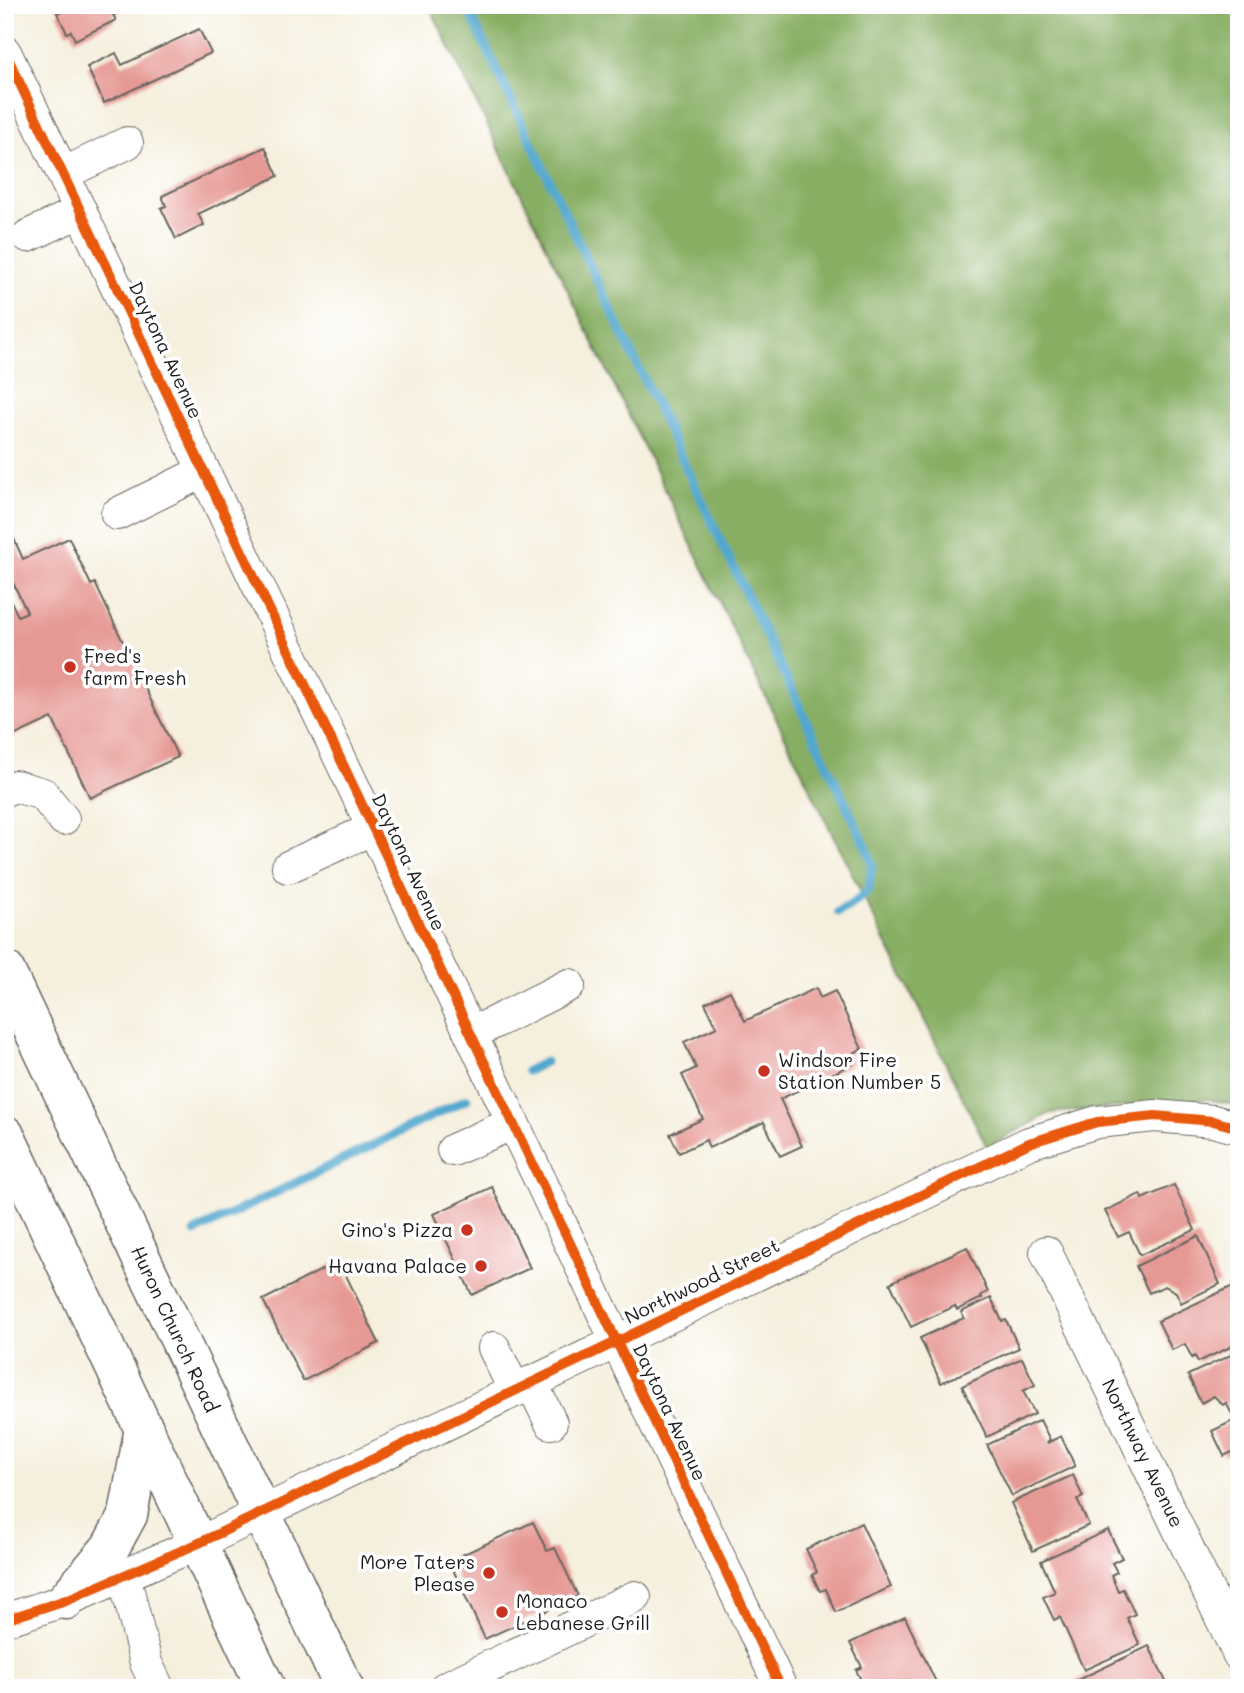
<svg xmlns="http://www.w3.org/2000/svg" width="1244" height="1693" font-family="Mali,sans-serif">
<rect width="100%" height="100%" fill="#fff"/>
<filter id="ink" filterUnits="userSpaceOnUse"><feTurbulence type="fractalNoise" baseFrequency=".0143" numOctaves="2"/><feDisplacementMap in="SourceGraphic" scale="14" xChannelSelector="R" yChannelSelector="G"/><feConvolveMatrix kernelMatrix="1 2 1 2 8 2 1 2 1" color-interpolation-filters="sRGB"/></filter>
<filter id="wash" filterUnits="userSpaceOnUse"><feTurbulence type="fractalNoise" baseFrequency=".00686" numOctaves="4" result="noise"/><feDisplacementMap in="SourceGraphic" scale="28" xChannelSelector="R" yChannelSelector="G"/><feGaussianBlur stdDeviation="1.57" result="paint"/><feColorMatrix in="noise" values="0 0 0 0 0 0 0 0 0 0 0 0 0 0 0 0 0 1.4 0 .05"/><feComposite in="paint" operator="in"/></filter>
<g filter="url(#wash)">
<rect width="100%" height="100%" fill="#f5efdd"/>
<path fill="#87ae63" stroke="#526540" stroke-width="2" d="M429,5h810v1101l-32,-7 -157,14 -63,34 -162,-328z"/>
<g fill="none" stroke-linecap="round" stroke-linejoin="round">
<g stroke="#51a7ce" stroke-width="9">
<path d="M466,5l400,841 6,19 -3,24 -15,14 -16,9"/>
<path d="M527,1071l18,-9"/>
<path d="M195,1232l272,-133"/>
</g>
</g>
<g id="blocks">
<g fill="#e69994">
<path d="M53,5h80l-20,10 3,5 -41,20 -4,-9 -4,2 -10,-20 3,-1 -2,-4 -2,2z"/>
<path d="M199,29l12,24 -107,50 -17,-36 29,-14 6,12z"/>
<path d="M265,147l13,29 -80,38 6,11 -28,14 -15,-31 5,-2 -4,-10z"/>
<path d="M69,538l22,47 4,-2 83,174 -88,41 -38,-80 -47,22v-151l13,27 9,-4 -22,-46v-22l9,-5 9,20z"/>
<path d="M816,988l4,10 15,-7 27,58 -13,6 4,9 -73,35 22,47 -22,10 -16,-34 -55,26 -3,-8 -27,13 -9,-19 33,-15 -21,-44 14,-7 -12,-26 33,-15 -12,-24 25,-12 15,30z"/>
<path d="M1174,1185l21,45 -55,25 -11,-23 -11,5 -13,-26 35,-17 2,5z"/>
<path d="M492,1187l38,81 -58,27 -38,-81z"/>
<path d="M1198,1236l22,48 -39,19 -5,-11 -11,-6 -16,7 -13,-27z"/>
<path d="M967,1247l21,45 -7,3 1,3 -25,12 -2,-4 -44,21 -21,-44z"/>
<path d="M339,1261l40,82 -76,38 -40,-81z"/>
<path d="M1231,1287l8,16v40l-41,19 -3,-6 -3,2 -7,-14 -13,6 -14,-29z"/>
<path d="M991,1298l11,23 4,-1 13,28 -78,35 -21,-45 44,-20 -3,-6z"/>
<path d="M1239,1351v60l-7,3 -6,-11 -3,2 -9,-9 -13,7 -13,-28z"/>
<path d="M1022,1358l13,27 -12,6 12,23 -48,23 -25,-51z"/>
<path d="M1239,1418v50l-7,-16 -8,4 -12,-25z"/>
<path d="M1040,1420l10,20 -3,3 14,-7 14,30 -63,30 -25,-51z"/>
<path d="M1073,1475l10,22 -6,3 12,25 -56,26 -22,-48z"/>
<path d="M533,1522l14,29 8,-3 23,48 -93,43 -36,-78z"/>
<path d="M861,1523l30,64 -55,25 -10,-23 -6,2 -8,-16 5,-3 -11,-23z"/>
<path d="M1108,1530l14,28 -10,5 5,9 -6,3 7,16 5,-2 12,25 -8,4 13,27 -56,25 -24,-53 -6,3 -11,-23 12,-5 -14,-31z"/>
<path d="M905,1617l31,65 -11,6h-54l-2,-4 -5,2 -8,-16 6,-3 -12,-24z"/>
<path d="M1149,1646l20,42h-101l-1,-3z"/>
</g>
</g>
</g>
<g filter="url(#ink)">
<use href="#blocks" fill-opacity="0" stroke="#686660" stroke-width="2"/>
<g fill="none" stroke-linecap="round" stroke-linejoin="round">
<defs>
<g id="minor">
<path d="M5,52l776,1636"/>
<path d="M63,174l64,-31"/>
<path d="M28,236l53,-25"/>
<path d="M117,514l87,-43"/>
<path d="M5,790l10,-4 28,8 20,25"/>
<path d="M288,867l86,-39"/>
<path d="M471,1034l98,-49"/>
<path d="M453,1150l60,-27"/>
<path d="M1046,1252l193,403"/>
<path d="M494,1348l21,43"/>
<path d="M531,1382l20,41"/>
<path d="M124,1575l22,88 12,25"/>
<path d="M5,1620l61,-20 131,-56 832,-401 68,-21 58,-6 58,5 26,7"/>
<path d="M445,1688l190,-91"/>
</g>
<g id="highway">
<path d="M5,970l339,718"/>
<path d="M5,1135l261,553"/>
<path d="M66,1600l44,-52 18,-33 16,-87"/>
</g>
</defs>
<use href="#minor" stroke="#686660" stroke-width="34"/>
<use href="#highway" stroke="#686660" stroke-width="41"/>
<use href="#minor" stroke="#fff" stroke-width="32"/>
<use href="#highway" stroke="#fff" stroke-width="38"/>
<defs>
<g id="cycleway">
<path d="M5,52l776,1636"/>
<path d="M5,1620l61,-20 131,-56 832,-401 68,-21 58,-6 58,5 26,7"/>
</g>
</defs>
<use href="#cycleway" stroke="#fff" stroke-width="15"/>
<use href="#cycleway" stroke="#e8590c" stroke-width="10"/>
</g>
</g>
<g fill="#c8321e" stroke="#fff" stroke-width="2.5">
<circle cx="70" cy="667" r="7"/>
<circle cx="764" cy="1071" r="7"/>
<circle cx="467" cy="1230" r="7"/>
<circle cx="481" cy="1266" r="7"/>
<circle cx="489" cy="1573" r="7"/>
<circle cx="502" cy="1612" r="7"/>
</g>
<g text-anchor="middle" stroke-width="7" stroke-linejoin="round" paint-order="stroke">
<g font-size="19" fill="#1c1c1c" stroke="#fff">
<text transform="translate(166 350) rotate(65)" y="7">Daytona Avenue</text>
<text transform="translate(409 862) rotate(65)" y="7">Daytona Avenue</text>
<text transform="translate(702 1281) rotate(-26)" y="7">Northwood Street</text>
<text transform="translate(175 1329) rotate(65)" y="7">Huron Church Road</text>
<text transform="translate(670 1412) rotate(65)" y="7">Daytona Avenue</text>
<text transform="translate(1143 1453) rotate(64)" y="7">Northway Avenue</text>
</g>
<g font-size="19" fill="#1c1c1c" stroke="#fff" text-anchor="start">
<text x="84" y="663">Fred's<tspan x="84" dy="22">farm Fresh</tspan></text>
<text x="778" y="1067">Windsor Fire<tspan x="778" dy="22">Station Number 5</tspan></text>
<text x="453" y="1237" text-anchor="end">Gino's Pizza</text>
<text x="467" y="1273" text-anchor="end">Havana Palace</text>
<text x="475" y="1569" text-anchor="end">More Taters<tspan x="475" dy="22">Please</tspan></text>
<text x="516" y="1608">Monaco<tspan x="516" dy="22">Lebanese Grill</tspan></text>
</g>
</g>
<rect width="1244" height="1693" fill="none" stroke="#fff" stroke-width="28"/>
</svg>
